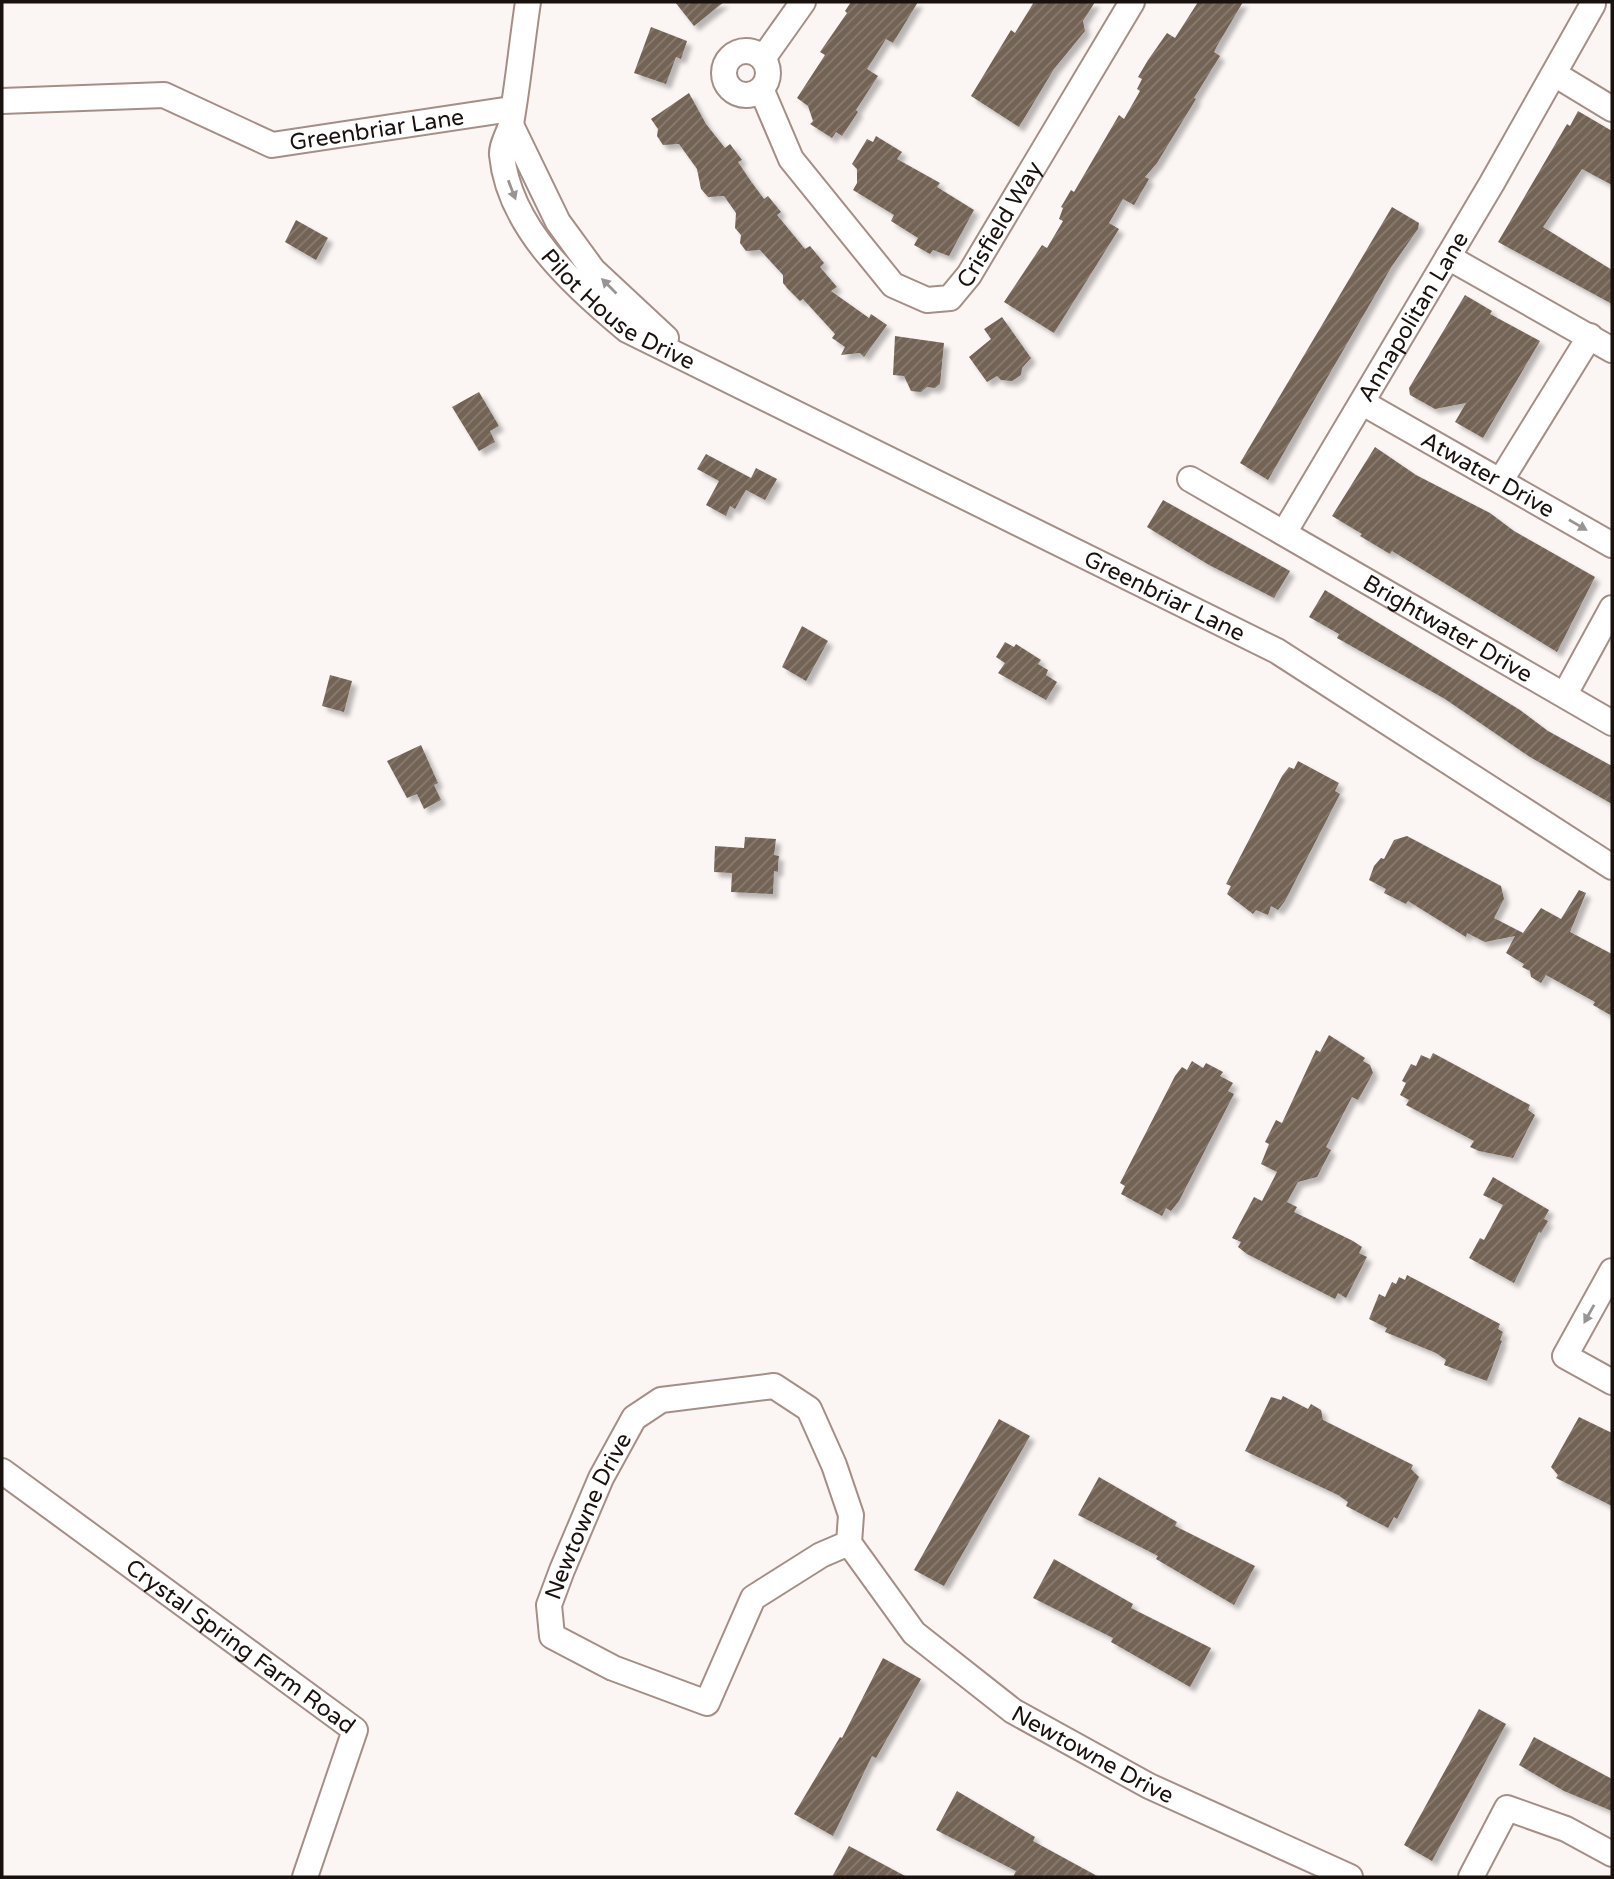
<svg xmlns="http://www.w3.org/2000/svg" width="1614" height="1879" font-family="'Varela Round',sans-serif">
<defs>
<pattern id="building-hatch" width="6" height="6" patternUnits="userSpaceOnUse" patternTransform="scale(1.75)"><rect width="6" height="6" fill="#736354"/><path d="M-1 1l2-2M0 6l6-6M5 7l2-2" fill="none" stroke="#887c72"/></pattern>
<filter id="shadow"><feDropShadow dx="5" dy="5" stdDeviation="2" flood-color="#0004"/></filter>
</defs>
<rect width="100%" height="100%" fill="#fbf6f4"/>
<g fill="url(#building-hatch)" filter="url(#shadow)">
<path d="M675,2h49l-30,24z"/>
<path d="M851,2h67l-25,41 -7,-4 -19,30 11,7 -22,34 2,2 -16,24 -6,-4 -4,6 -22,-14 3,-3 -5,-15 -11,-8 28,-43 -5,-3 27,-39 -2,-2z"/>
<path d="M1034,2h61l-12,19 2,10 -31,38 -35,58 -48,-31 40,-66 4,3z"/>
<path d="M1198,2h45l-26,44 -3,6 6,4 -26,42 2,1 -39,64 -12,14 4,2 -15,26 -11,-6 -14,24 10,6 -65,104 -50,-31 38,-57 5,3 16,-27 -4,-2 4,-11 -2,-1 10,-17 3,2 45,-77 5,4 16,-28 -3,-2 5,-10 -4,-2 10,-17 19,-27 8,5z"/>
<path d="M651,27l36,14 -6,18 -5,-2 -10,27 -32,-11z"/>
<path d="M689,93l17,31 19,24 5,-4 12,16 -4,2 12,18 14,19 4,-3 13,16 -4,3 28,34 5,-3 14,17 -4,4 17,20 -6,4 38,27 2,-4 16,11 -23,32 -4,-4 -19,2 4,-8 -13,-9 3,-4 -32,-35 -3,2 -13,-13 -4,-5v-8l-23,-25 -14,1 -6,-8 1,-8 -6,-7 1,-15 -12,-17 -16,1 -7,-8 -4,-20 -18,-25 -16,1 -6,-9 1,-7 -7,-10z"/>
<path d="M1578,111l34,20v54l-30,-16 -39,58 69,43v34l-114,-62 69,-118 3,2z"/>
<path d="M876,136l26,16 -5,7 43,24 -3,4 37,23 -25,46 -16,-6 -3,4 -16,-9 4,-7 -27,-17 3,-6 -41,-25 4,-7v-14l-5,-5 15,-25 6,3z"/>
<path d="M1392,207l27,16 -1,6 -26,37 -124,214 -28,-17z"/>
<path d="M296,220l32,18 -12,22 -31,-18z"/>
<path d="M1465,295l27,16 -2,3 50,27 -57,97 -28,-16 11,-19 -31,6 -25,-14 -1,-7z"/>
<path d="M1002,317l29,41 -9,10 -1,7 -9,6 -11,-1 -4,-4 -10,6 -18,-25 22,-18 -7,-10z"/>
<path d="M895,336l49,7 -4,41 -5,4 -8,-1 -6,5 -10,-1 -7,-15 -11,-1z"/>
<path d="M479,392l20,34 -9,5 5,11 -16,9 -27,-44z"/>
<path d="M1375,447l41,28 74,38 24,18 81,46 -38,75 -165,-101 -2,3 -30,-18 2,-2 -30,-18z"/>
<path d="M706,454l45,24 5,-10 21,11 -12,21 -19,-10 -11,19 -5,-3 -4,10 -20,-11 13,-24 -22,-12z"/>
<path d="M1163,500l127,71 -16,27 -65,-33 -62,-38z"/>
<path d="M1325,590l195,120 28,21 64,35v38l-82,-47 -85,-58 -108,-61 2,-4 -30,-17z"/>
<path d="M802,626l26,15 -22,40 -24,-14z"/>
<path d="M1005,642l9,5 2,-3 25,16 -3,4 10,6 -2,5 11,7 -11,18 -48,-27 7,-10 -9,-6z"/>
<path d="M330,675l22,6 -8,31 -22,-6z"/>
<path d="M421,745l17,38 -4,2 7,15 -17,9 -7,-15 -10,4 -20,-37z"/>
<path d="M1298,761l41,22 -4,8 5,3 -55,107 -7,9 -7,-4 -3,9 -12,-5 -3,4 -26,-20 4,-8 -5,-2 56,-108 7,-9 5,2z"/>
<path d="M1407,836l94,50 3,13 -10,19 29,15 18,-25 20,11 18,-29 7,3 -16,39 42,22v62l-19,-11 2,-3 -49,-27 -5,8 -10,-6 -1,-6 -8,-4 2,-3 -18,-11 9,-17 -30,6 -18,-9 -1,4 -58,-36 -2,3 -22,-11 2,-4 -17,-9 5,-14 7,-8 3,1 10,-19z"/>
<path d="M745,837l31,2 -2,16 5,1 -1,8v8l-4,-1 -1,23 -42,-2 1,-19 -18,-1 1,-26 29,2z"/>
<path d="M1329,1035l36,23 -2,3 7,4 3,8 -15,27 -6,-3 -26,50 5,3 -14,27 -19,5 -11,20 10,5 -3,5 59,29 9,6 -3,6 8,4 -21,41 -8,-5 -3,6 -88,-45 -9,-7 3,-5 -9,-4 22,-41 8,4 15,-29 -16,-8 8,-20 -4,-2 11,-22 6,3 34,-73 4,2z"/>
<path d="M1433,1053l97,52 -2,5 7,5 -22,43 -34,-7 -9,-4 4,-6 -68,-36 3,-5 -9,-5 6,-12 -4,-2 9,-17 5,2 5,-11 9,4z"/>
<path d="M1192,1061l11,7 3,-5 17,9 -3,4 13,7 -5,8 6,3 -55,107 -8,10 -5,-3 -4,8 -41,-22 4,-8 -5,-3 55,-107 7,-9 5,3z"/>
<path d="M1493,1177l56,33 -5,9 4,2 -7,12 -2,-1 -25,51 -45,-25 11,-20 4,2 19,-35 -20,-10z"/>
<path d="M1407,1275l93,49 -2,5 5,3 -3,8 2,1 -15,40 -43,-16 2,-5 -10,-7 -51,-21 2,-4 -18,-9 10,-25 6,3 7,-15 4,2 3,-7 6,3z"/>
<path d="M1283,1396l25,13 3,-5 10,6 2,10 90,45 -2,4 8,8 -22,42 -3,-2 -6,11 -42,-22 2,-4 -10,-7 -93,-44 26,-54 10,3z"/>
<path d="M1579,1417l33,16v73l-56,-28 2,-3 -7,-8z"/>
<path d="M999,1419l31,17 -86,150 -30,-16z"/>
<path d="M1099,1477l78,45 -2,4 80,40 -21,39 -78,-46 2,-3 -80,-41z"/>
<path d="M1054,1559l79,45 -2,4 80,40 -21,39 -79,-45 2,-4 -80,-40z"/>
<path d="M883,1658l38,21 -45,79 -4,-2 -39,80 -39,-22 46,-77 2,1z"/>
<path d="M1479,1709l27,15 -74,137 -28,-16z"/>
<path d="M1534,1737l78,42v32l-48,-20 -45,-26z"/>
<path d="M957,1791l78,46 -2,4 66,36h-86l3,-6 -80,-41z"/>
<path d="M849,1846l58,31h-75z"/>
</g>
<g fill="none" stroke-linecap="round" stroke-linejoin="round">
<defs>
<g id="minor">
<path id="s1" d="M528,2c-6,40 -10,82 -17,122 -2,10 -10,21 -9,31 7,73 73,132 125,175l650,321 335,216"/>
<circle cx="746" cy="73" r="22"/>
<path d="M764,57l39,-55"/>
<path d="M1556,75l56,34"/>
<path id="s2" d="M762,91l29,68 102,126 34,15 23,-2 19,-23 163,-273"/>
<path id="s3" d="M2,101l162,-6 108,50 239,-36"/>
<path d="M511,125l47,97 35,48 73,68"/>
<path d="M1448,257l164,93"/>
<path id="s4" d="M1363,403l249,142"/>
<path id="s5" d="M1190,479l422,244"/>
<path d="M1501,480l89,-144"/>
<path id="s6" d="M1284,533l208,-350 101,-179"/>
<path d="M1565,694l47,-86"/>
<path d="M1612,1271l-47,85 47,26"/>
<path id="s7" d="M2,1471l353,259 -50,147"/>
<path id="s8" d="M849,1543l-28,12 -68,43 -46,105 -94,-35 -61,-32 -3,-31 13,-35 39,-92 33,-60 27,-18 113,-14 35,23 25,56 17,50 -2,28 65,90 99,78 136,75 201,91"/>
<path d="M1471,1877l36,-69 59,21 46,25"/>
</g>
</defs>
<use href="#minor" stroke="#a58e86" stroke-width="28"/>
<use href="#minor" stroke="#fff" stroke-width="24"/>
</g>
<defs><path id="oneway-solid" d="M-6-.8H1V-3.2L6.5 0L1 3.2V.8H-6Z" transform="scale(1.75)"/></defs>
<g fill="#989493">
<use href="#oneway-solid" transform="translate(512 190) rotate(69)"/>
<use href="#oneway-solid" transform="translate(609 286) rotate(-135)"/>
<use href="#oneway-solid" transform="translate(1578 525) rotate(30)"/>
<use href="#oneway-solid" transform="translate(1589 1314) rotate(119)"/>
</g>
<g text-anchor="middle" stroke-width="6" stroke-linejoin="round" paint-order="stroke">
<g font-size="23" fill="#19110e" stroke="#fff">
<text dy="8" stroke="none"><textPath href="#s3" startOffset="387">Greenbriar Lane</textPath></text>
<text dy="8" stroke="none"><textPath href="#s2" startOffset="385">Crisfield Way</textPath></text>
<text dy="8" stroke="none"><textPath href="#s1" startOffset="357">Pilot House Drive</textPath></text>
<text dy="8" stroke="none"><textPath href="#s6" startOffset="252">Annapolitan Lane</textPath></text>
<text dy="8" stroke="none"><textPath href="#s4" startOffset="144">Atwater Drive</textPath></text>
<text dy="8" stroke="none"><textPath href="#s1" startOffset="976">Greenbriar Lane</textPath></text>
<text dy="8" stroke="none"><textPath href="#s5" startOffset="298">Brightwater Drive</textPath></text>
<text dy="8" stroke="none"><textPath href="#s8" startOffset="523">Newtowne Drive</textPath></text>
<text dy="8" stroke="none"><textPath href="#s7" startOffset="296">Crystal Spring Farm Road</textPath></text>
<text dy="8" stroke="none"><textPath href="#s8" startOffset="1290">Newtowne Drive</textPath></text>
</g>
</g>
<rect width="1614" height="1879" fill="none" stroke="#19110e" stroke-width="7"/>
</svg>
